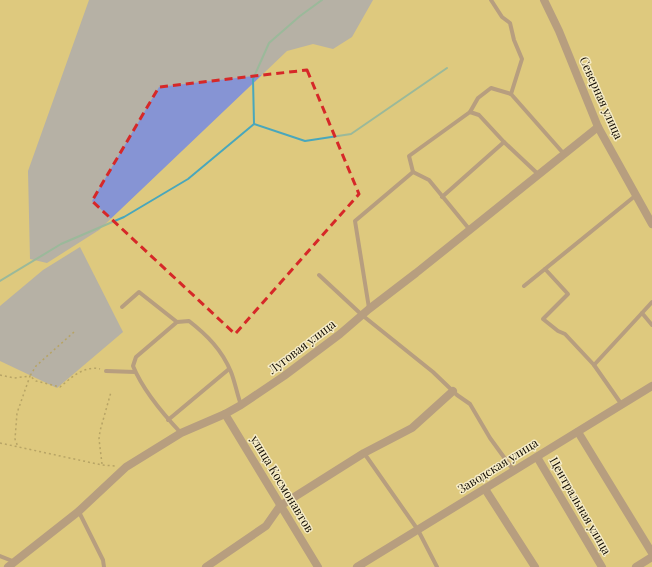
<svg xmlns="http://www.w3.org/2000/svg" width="652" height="567" font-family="'Playfair Display',serif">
<rect width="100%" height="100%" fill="#dec97e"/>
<g fill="#8694d4">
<path d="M89,0h284l-21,37 -19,12 -20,-5 -26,7 -188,179 -52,33 -17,-4 -2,-88z"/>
<path d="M80,247l43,85 -66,56 -57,-27v-55l43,-36z"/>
</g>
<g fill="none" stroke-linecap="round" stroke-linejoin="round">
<g stroke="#49a7bc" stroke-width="2">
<path d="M254,124l51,17 46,-7 96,-66"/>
<path d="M254,124l-1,-45 16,-36 31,-27 22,-16"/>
<path d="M0,281l61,-37 63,-27 64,-38 66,-55"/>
</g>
<g stroke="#877848" stroke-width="1.5" stroke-dasharray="2 3" stroke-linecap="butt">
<path d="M74,332l-38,34 -6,10 6,5 24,6c11,-9 24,-22 40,-18"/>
<path d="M0,375l14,3 16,-2 -13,37 -2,26 3,8"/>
<path d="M0,443l102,22 14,1"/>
<path d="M102,464l-3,-25 1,-8 11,-39"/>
</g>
<g stroke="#876c80" stroke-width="4">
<path d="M491,0l11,17 8,6 4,17 8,19 -11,35"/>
<path d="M470,112l8,-14 13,-10 20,6 53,60"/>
<path d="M413,172l-4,-16 61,-44 9,3 25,27"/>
<path d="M442,197l62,-55 34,32"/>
<path d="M545,269l23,25 -25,25 15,12 7,3 29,31 48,-52"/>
<path d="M319,275l43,40 71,57 24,23 13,9 20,34 24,33"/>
<path d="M524,286l111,-90"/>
<path d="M652,302l-10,11 10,12"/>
<path d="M122,307l17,-15 38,30"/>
<path d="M369,308l-14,-87 58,-49 16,8 41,50"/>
<path d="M594,365l28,40"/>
<path d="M106,371l29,1"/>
<path d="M168,420l61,-51"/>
<path d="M181,433c-17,-18 -39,-45 -48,-67l3,-9 41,-35 12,-1c18,14 33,29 42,51 4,10 6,22 10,33"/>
<path d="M364,453l54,77 19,37"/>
<path d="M79,512l24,48 1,7"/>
<path d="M0,556l15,6"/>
</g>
<g stroke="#876c80" stroke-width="8">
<path d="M544,0l15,31 39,96 54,97"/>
<path d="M225,414l93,153"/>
<path d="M578,432l74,121"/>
<path d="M537,457l65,110"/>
<path d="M485,489l50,78"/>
<path d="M8,567l71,-56 47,-44 55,-34 44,-19 16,-9 43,-29 56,-42 29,-25 47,-36 182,-146"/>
<path d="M206,567l60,-41 14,-20 84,-53 48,-25 41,-37"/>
<path d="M357,567l295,-181"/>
<path d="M636,567l16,-10"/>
</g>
</g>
<path d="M0 0H652V567H0ZM307,70l52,124 -124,140 -143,-133 67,-114z" fill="#dec97e" fill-opacity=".55" fill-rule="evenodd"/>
<path fill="none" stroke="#d62828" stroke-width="3" stroke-dasharray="8 5" stroke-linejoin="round" d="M307,70l52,124 -124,140 -143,-133 67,-114z"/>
<g text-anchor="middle" stroke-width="3" stroke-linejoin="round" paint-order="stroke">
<g font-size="12" fill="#110b00" stroke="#f5ebc6">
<text transform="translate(601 98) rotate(66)" y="4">Северная улица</text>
<text transform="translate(302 347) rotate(-37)" y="4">Луговая улица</text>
<text transform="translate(498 466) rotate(-32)" y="4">Заводская улица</text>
<text transform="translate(282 484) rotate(59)" y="4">улица Космонавтов</text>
<text transform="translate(580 506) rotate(60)" y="4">Центральная улица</text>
</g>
</g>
</svg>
